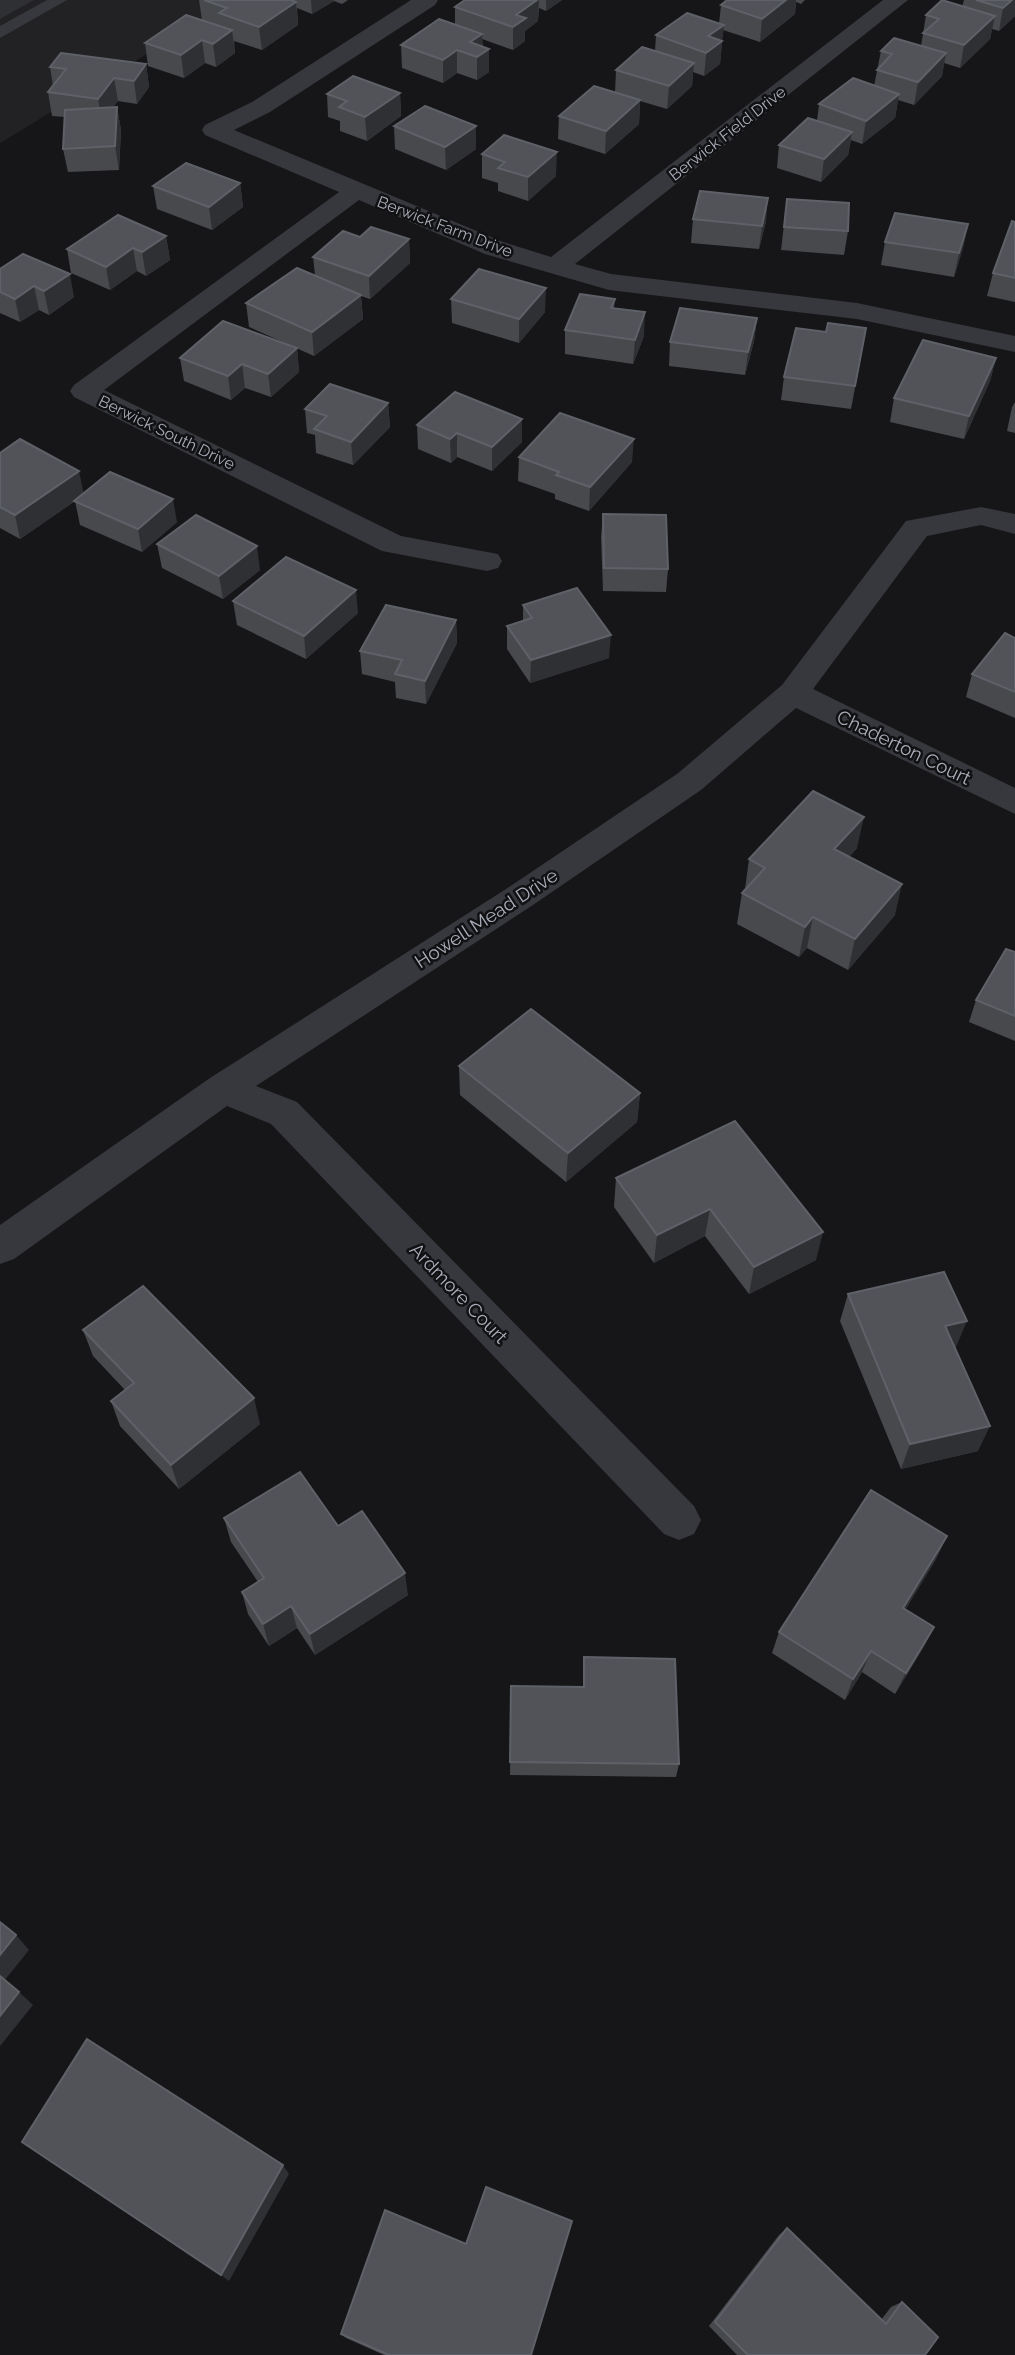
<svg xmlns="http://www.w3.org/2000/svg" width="1015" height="2355" font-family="Raleway,sans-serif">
<rect width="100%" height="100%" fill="#161618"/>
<path fill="#222225" d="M0,0h236l-236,143z"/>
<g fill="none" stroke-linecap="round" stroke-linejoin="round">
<path fill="#37383d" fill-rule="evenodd" d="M47,0h20l-67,38v-12z"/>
<g fill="#37383d" fill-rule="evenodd">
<path d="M411,0h27l-3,5 -165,107 -36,18 269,112 48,15 332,-257h25l-333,264 36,10 246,29 158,33v16l-158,-33 -248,-29 -124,-36 -126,-54 -255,190 297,146 97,18 4,7 -4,7 -11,3 -105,-20 -308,-154 -4,-6 4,-6 265,-193 -134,-57 -3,-5 3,-5 47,-23z"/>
<path d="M981,507l34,7v20l-34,-9 -54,11 -114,153 202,99v26l-219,-106 -95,82 -171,117 -274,179 41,16 397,404 7,14 -7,14 -15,6 -15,-6 -393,-410 -44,-18 -213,153 -14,5v-39l210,-147 296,-189 171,-115 105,-89 124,-164z"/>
</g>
</g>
<g fill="#47494d">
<path d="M199,0h149l-6,4 -8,-3 -22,13 -15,-6 1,17 -36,25 -28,-9 1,12 -19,14 -11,-4 -21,15 -36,-12 -3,-23 57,-23z"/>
<path d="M465,0h97l-16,11 -7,-3 -1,13 -13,10v10l-12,9 -31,-11 1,8 6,2v23l-12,8 -20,-7 -14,10 -41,-15 -1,-23 54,-20v-18z"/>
<path d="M727,0h78l-4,4 -5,-2 -1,12 -35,28 -37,-12 -3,34 -16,12 -11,-4 -1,14 -25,23 -27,-8 -1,23 -34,30 -47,-15 1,-23 56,-23 1,-23 39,-19 1,-16 63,-11 2,-19z"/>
<path d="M964,0h51v16l-16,15 -7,-2 -2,10 -30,29 -16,-5 -2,13 -28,29 -16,-5 -3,18 -33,26 -11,-4 -3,15 -27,27 -44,-14 2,-23 38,-24 2,-17 55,-18 7,-35 40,-5 5,-31 36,-8z"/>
<path d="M146,64l3,23 -12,17 -19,-3 -5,6h4l4,23 -2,40 -51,2 -5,-23 2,-32 -13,-1 -4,-24 5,-6 -3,-19z"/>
<path d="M400,93l1,23 -34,25 -27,-10v-10l-12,-4 -1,-23z"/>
<path d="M394,126l82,23 -30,21 -51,-21z"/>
<path d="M482,154l74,22 -28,25 -30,-10v-8l-16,-5z"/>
<path d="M240,183l3,24 -31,23 -55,-21 -4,-23z"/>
<path d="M787,199l61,32 -4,24 -63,-5z"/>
<path d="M693,219l73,2 -7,28 -68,-6z"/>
<path d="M1015,222v80l-28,-6 6,-23z"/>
<path d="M968,224l-5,24 -9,29 -73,-12 4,-23z"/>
<path d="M166,236l4,24 -24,16 -9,-5 -27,19 -39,-17 -4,-24z"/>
<path d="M360,237l49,2 1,24 -40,36 -9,-3 2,23 -49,37 -65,-29 -3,-24 69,-28 -2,-18z"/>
<path d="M0,269l74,28 -25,18 -10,-5 -19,12 -20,-9z"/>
<path d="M451,299l94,13 -26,31 -67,-20z"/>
<path d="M615,299l-1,9 30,28 -11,28 -68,-10v-24z"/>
<path d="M757,318l-3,23 -9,34 -76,-9 1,-24z"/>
<path d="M826,332l36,20 -11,57 -70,-9 3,-23z"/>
<path d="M297,348l2,24 -28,25 -26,-9 -14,12 -47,-19 -4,-23z"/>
<path d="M996,358l-6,23 -26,58 -74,-17 4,-24z"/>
<path d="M1015,402v31l-8,-2 5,-24z"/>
<path d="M388,403l2,24 -37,38 -37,-12 -1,-18 -8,-2 -2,-24z"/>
<path d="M522,419v23l-30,29 -35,-14 -6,6 -33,-14 -1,-24z"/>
<path d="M0,453l84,41 93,28 -35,30 -62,-27 -5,-24 -55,38 -20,-11z"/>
<path d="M519,457l113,5 -43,49 -34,-12v-5l-37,-13z"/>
<path d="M603,514l65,55 -2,23 -63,-1 -2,-54z"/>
<path d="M157,544l103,26 -37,29 -61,-31z"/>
<path d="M233,601l125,12 -52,46 -69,-34z"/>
<path d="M523,605l86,53 -79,25 -23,-34v-23l16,-5z"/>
<path d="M456,620l1,23 -31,61 -30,-6 -1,-16 -33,-8 -2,-23z"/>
<path d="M1015,638v80l-49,-21 6,-23z"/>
<path d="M857,848l-8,9 46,58 -47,55 -41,-22 -8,9 -62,-33 5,-31 3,-4 4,-30z"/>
<path d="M1015,952v89l-46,-19 7,-22z"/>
<path d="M459,1066l181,27 -3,29 -71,60 -106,-87z"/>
<path d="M735,1121l81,139 -67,34 -44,-58 -51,27 -40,-56 2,-29z"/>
<path d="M848,1294l108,53 -1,1 23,103 -77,18 -61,-148z"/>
<path d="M83,1330l177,94 -81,65 -59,-63 -9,-25 14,-11 -32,-34z"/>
<path d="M224,1518l114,8 70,69 -93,60 -18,-27 -28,18 -21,-32 -6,-22 16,-10 -27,-40z"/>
<path d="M947,1536l-11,23 -31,51 29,17 -11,21 -28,46 -33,-22 -17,28 -73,-47 7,-21z"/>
<path d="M584,1657l95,107 -3,13 -166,-2 1,-89 72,1z"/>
<path d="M787,2228l94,92 10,-13 11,-5 23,53h-188l-28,-29 70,-91z"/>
<path d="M341,2334l190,21h-147l-38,-17z"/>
</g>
<g fill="#2f3033">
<path d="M0,0h34l-34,19z"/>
<path d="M311,0h22l1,1 -22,13z"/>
<path d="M537,0h2l-1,21 -13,10v10l-12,9v-23l3,-12z"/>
<path d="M546,0h16l-16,11z"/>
<path d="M786,0h10l-1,14 -35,28 2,-23z"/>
<path d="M1012,0h3v16l-16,15 4,-23z"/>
<path d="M296,2l2,23 -36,25 -3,-23z"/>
<path d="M995,16l-5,23 -30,29 4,-23z"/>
<path d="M724,25l-4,39 -16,12 4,-40z"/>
<path d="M232,30l3,23 -19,14 -3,-23z"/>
<path d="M482,34l1,19 6,-4v23l-12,8v-23l-7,-15z"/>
<path d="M202,40l3,23 -21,15 -3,-23z"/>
<path d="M457,50v23l-14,10v-23z"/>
<path d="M946,53l-4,23 -28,29 4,-23z"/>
<path d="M694,63l-2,23 -25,23 2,-23z"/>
<path d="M146,64l3,23 -12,17 -3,-23z"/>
<path d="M114,78l4,23 -16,22 -4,-24z"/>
<path d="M400,93l1,23 -34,25 -2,-24z"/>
<path d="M899,94l-4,24 -33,26 4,-23z"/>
<path d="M640,100l-1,24 -34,30 1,-23z"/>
<path d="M117,107l4,23 -2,40 -4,-24z"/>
<path d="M476,126v23l-30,21 -1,-23z"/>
<path d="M852,132l-4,23 -27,27 3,-23z"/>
<path d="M557,152l-1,24 -28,25v-24z"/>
<path d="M240,183l3,24 -31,23 -3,-23z"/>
<path d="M768,198l-2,23 -7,28 3,-23z"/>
<path d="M968,224l-5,24 -9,29 5,-24z"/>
<path d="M166,236l4,24 -24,16 -4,-24z"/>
<path d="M409,239l1,24 -40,36 -1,-23z"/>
<path d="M133,248l4,23 -27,19 -4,-23z"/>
<path d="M70,274l4,23 -25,18 -5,-24z"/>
<path d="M34,286l5,24 -19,12 -5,-23z"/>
<path d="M546,288l-1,24 -26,31v-24z"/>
<path d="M361,295l2,24 -49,37 -2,-24z"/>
<path d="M645,312l-1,24 -11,28 2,-24z"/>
<path d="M757,318l-3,23 -9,34 3,-23z"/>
<path d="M866,328l-4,24 -11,57 4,-23z"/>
<path d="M297,348l2,24 -28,25 -3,-23z"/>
<path d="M996,358l-6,23 -26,58 5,-23z"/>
<path d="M242,364l3,24 -14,12 -3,-24z"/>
<path d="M388,403l2,24 -37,38 -2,-23z"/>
<path d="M522,419v23l-30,29v-24z"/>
<path d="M457,433v24l-6,6 -1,-24z"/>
<path d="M634,439l-2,23 -43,49 1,-24z"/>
<path d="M79,471l5,24 -64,44 -5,-24z"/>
<path d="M173,499l4,23 -35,30 -4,-23z"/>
<path d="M257,546l3,24 -37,29 -4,-23z"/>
<path d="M356,590l2,23 -52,46 -2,-23z"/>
<path d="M456,620l1,23 -31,61 -1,-23z"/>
<path d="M611,635l-2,23 -79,25 1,-23z"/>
<path d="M864,817l-7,31 -29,32 6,-31z"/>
<path d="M902,884l-7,31 -47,55 7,-31z"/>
<path d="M813,917l-6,31 -8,9 6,-30z"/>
<path d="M640,1093l-3,29 -71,60 2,-29z"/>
<path d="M710,1209l-5,27 -51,27 3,-28z"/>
<path d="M823,1232l-7,28 -67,34 5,-27z"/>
<path d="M967,1321l-11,26 -21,5 10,-26z"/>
<path d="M254,1398l6,26 -81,65 -8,-24z"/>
<path d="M990,1426l-12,25 -77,18 9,-25z"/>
<path d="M947,1536l-11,23 -43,71 10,-22z"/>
<path d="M405,1573l3,22 -93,60 -5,-21z"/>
<path d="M291,1606l6,22 -28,18 -6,-22z"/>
<path d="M934,1627l-11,21 -28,46 11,-21z"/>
<path d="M871,1651l-9,21 -17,28 8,-21z"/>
<path d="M16,1935l13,15 -25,31 -4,-4v-22z"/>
<path d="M19,1992l14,13 -33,41v-30z"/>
<path d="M283,2165l6,9 -60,107 -8,-6z"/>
</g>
<g fill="#525359" stroke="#5f6168" stroke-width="2">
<path d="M204,0h87l5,2 -37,25 -40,-14 8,-5z"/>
<path d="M465,0h72l-21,15 10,3 -13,9 -58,-20z"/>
<path d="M727,0h59l-24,19 -41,-14z"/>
<path d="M942,0l53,16 -31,29 -41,-12 16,-14 -13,-4z"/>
<path d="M976,0h36l-9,8z"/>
<path d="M687,13l37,12 -16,11 14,5 -16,12 -50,-18z"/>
<path d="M186,15l46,15 -19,14 -11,-4 -21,15 -36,-12z"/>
<path d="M439,19l43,15 -12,8 19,7 -12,8 -20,-7 -14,10 -42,-15z"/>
<path d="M894,38l52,15 -28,29 -41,-12 15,-16 -11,-3z"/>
<path d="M642,47l52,16 -25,23 -53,-16z"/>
<path d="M61,53l85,11 -12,17 -20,-3 -16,21 -50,-7 18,-23 -16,-2z"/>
<path d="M353,76l47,17 -35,24 -26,-10 8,-6 -20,-7z"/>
<path d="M853,78l46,16 -33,27 -47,-17z"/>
<path d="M594,86l46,14 -34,31 -47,-15z"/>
<path d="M425,106l51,20 -31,21 -51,-21z"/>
<path d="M117,107l-2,39 -52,3 2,-39z"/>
<path d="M808,118l44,14 -28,27 -45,-14z"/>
<path d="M504,135l53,17 -29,25 -30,-9 7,-6 -23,-8z"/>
<path d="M186,163l54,20 -31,24 -56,-21z"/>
<path d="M700,191l68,7 -6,28 -69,-7z"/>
<path d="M787,199l62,4 -1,28 -64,-4z"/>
<path d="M895,213l73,11 -9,29 -74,-11z"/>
<path d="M118,215l48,21 -24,16 -9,-4 -27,19 -39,-18z"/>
<path d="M1012,221l3,1v56l-22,-5z"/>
<path d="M371,227l38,12 -40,37 -56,-19 30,-26 17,6z"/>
<path d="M23,254l47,20 -26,17 -10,-5 -19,13 -15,-7v-23z"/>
<path d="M297,268l64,27 -49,37 -66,-29z"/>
<path d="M479,269l67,19 -27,31 -68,-20z"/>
<path d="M580,294l35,5 -4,9 34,4 -10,28 -70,-10z"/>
<path d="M680,308l77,10 -9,34 -78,-10z"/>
<path d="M223,321l74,27 -29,26 -26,-10 -14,12 -48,-18z"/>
<path d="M828,323l38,5 -11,58 -71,-9 12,-49 30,4z"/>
<path d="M923,340l73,18 -27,58 -75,-18z"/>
<path d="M330,384l58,19 -37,39 -37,-13 13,-13 -22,-7z"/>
<path d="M455,392l67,27 -30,28 -35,-14 -7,6 -33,-14z"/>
<path d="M560,413l74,26 -44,48 -34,-12 3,-3 -40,-15z"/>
<path d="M20,439l59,32 -64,44 -15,-8v-54z"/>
<path d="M110,472l63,27 -35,30 -64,-28z"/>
<path d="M603,514l63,1 2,54 -64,-1z"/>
<path d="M196,515l61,31 -38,30 -62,-32z"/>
<path d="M286,557l70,33 -52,46 -71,-35z"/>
<path d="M577,588l34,47 -80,25 -24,-34 25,-8 -9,-13z"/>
<path d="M386,605l70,15 -31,61 -30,-7 7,-14 -42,-9z"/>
<path d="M1005,633l10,5v54l-43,-18z"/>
<path d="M813,791l51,26 -30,32 68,35 -47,55 -42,-22 -8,10 -63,-34 23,-25 -16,-9z"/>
<path d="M1006,949l9,3v64l-39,-16z"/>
<path d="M531,1009l109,84 -72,60 -109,-87z"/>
<path d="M735,1121l88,111 -69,35 -44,-58 -53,26 -41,-57z"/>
<path d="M944,1272l23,49 -22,5 45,100 -80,18 -62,-150z"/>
<path d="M143,1286l111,112 -83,67 -60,-64 23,-18 -51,-53z"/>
<path d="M300,1472l38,54 24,-15 43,62 -95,61 -19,-28 -28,18 -21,-32 22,-14 -40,-60z"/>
<path d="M871,1490l76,46 -44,72 31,19 -28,46 -35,-22 -18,28 -74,-47z"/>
<path d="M584,1657l91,2 4,105 -169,-2 1,-76 73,1z"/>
<path d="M0,1922l16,13 -16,20z"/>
<path d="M0,1976l19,16 -19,24z"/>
<path d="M87,2039l196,126 -62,110 -199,-133z"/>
<path d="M486,2187l86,34 -41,134h-142l-48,-21 44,-124 81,34z"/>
<path d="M787,2228l99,96 16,-22 36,35 -13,18h-177l-33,-33z"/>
</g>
<g text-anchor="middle" stroke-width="5" stroke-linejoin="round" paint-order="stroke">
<g font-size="16" fill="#a8adb8" stroke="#111113">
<text transform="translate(727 133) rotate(-38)" y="6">Berwick Field Drive</text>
<text transform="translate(445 226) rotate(21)" y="6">Berwick Farm Drive</text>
<text transform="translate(167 432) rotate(26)" y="6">Berwick South Drive</text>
</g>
<g font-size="19" fill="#a8adb8" stroke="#111113">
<text transform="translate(904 747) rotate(26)" y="7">Chaderton Court</text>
<text transform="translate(486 918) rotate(-33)" y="7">Howell Mead Drive</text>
<text transform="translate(459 1293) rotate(46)" y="7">Ardmore Court</text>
</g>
</g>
</svg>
